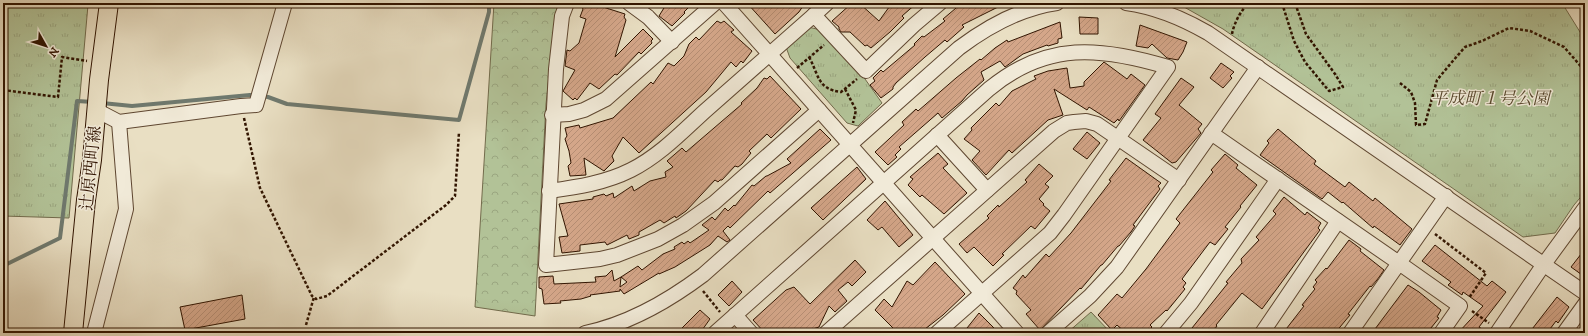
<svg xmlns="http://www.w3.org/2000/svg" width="1588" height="336" font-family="'IM FELL DW Pica','Noto Serif JP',serif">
<defs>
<pattern id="forest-crowns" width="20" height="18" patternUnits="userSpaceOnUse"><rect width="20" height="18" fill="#b2c297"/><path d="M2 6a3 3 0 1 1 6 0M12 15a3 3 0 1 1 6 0" fill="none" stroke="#9aa680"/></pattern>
<pattern id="park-tufts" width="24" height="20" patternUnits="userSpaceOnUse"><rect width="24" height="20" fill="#b2c297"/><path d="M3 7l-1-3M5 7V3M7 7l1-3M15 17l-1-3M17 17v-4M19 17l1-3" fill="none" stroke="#9aa680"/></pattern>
<pattern id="building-hatch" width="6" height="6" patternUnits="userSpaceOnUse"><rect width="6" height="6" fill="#d4a689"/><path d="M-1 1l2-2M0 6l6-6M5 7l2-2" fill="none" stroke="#b68e74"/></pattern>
</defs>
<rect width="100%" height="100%" fill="#e9dfc3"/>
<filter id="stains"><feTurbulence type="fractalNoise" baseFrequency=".005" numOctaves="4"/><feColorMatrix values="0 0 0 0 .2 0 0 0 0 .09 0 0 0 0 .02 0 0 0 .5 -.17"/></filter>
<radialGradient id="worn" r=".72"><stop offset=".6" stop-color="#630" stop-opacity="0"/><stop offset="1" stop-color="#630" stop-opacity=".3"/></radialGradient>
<path fill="url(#forest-crowns)" stroke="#726b4c" d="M494,3h65l-3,10 -10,91 -11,212 -60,-9z"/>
<g fill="url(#park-tufts)" stroke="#726b4c">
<path d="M3,3h70l15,2 -19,213 -66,-2z"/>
<path d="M1177,3h385l23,37v152l-11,13 -19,28 -32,4 -300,-208z"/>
<path d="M808,27l13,3 44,49 17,24 -24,23 -11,-3 -57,-65 -4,-11z"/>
<path d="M1091,312l20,21h-44z"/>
</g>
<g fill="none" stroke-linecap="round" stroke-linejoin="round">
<g stroke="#6f796e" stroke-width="4">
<path d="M102,103l30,3 118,-11 18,2 19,7 172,16 30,-108v-9"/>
<path d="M3,266l57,-28 17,-137 16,1"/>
</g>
</g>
<g fill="url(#building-hatch)" stroke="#311400">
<path d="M580,3h16l8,3 -1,1 22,7 -1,3 2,3 -11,37 28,-28 10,10 -2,2 1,2 -11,11 -2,-2 -22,23 -2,-1 -16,15 -9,-6 -13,17 -2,-2 -2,2 -10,-9 12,-21 -10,-4 2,-16 3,1 9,-8 7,-24 -6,-2 3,-8z"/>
<path d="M667,3h26l-9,9 1,1 -13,13 -13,-10z"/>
<path d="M747,3h58l-6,9 -24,22z"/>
<path d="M852,3h7l20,18 13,-18h25l-15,13 2,2 -14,14 -19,16 -4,-3 -2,1 -15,-14h-9l-2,-3v-2l-7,-6z"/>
<path d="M962,3h44l-44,22 2,2 -17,15 -2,-2 -20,17 -29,26 -3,4v2l-12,9 -11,-13 5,-4 -2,-3 8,-8 2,2 32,-27 -1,-1 8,-8 2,1 21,-16 -2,-2z"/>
<path d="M1079,17l19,1v16h-18z"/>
<path d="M717,21l4,2 3,-2 10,9 -3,2 21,19 -9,12 -2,-2 -5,6 -5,-5 -25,30 -67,61 -16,-16 -11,19 2,5 -10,10 -20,-13 2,17 -16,1 -2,-10 3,-3 -2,-12 -4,-12 2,-3 -2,-8 14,-3 1,3 33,-10 38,-36 2,2 15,-21 6,3 10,-10 5,-12 7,-7 3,3z"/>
<path d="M1060,22l2,16 -4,1v4l-10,3 -1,-1 -24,9 -18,13 -5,-6 -19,11 3,8 -17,15 -5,6 -20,17 -4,-5 -39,34 2,2 -6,6 2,2 -9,8 -13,-13 29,-27 -2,-3 14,-13 2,2 38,-33 24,-19 1,1 14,-12 12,-8 1,2z"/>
<path d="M1140,25l47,17 -4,10 -5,8 -11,-2 -15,-14 -4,4 -12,-2z"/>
<path d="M1104,62l23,17 4,-5 14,11 -26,36 -1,-2 -4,4 -25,-16 -2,3 -33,-21 9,26 -15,5 -36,33 -3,-3 -23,25 -14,-15 8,-9 -16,-12 8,-9 -1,-2 25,-25 3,3 13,-15 24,-12 -2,-3 14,-5 19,-3 3,20 14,-2v-4z"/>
<path d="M1221,63l13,9 -4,4 2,2 -9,10 -13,-10z"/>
<path d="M770,76l31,33 -30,29 -4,-4 -18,17 2,2 -9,11 -4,3 -3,-1 -13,14h-2l-2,2 -3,-2 -29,31 -10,7 -1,-2 -11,7 -4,-3 -21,12v3l-10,4 -2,-4 -20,10 -2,-3 -25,3v6l-18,2 -3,-16 9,-1 -9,-32 34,-5v-2l11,-3 2,2 7,-3 1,5 18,-12 2,5 16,-10 16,-4 -1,-5 8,-5 -6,-6 15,-13 4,4 56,-48 -1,-1 16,-15 7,-10 3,1z"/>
<path d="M1181,78l13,9 -15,18 23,19 -4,5 3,4 -25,29 -4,1 -29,-23 18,-22 -6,-4z"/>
<path d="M820,129l11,11 -61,53 -2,-2 -38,37 -2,-2 -5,5 7,9 -3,2 -9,-6 -8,9 -35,22 -16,7v-1l-35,21 -4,-5v2l-30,4 1,1 -10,3 -21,2 1,2 -17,1 -2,-15 -3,-1v-11l14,-1 1,8 42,-2 -1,-5 11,-1 6,-6 2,11 7,-4 -1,10 7,-5 -6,-5 17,-11 4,4 21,-16 12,-5 -1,-2 8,-5 2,2 4,-3 2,2 19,-13 -7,-5 10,-8 3,3 10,-12 3,3 6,-6 1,1 17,-21 2,1 12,-10h1l24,-13 -4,-4z"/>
<path d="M1278,129l38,32 -2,3 31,23 4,-5 24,19 2,-3 37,31 -12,16 -26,-19 -1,2 -30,-26 -1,1 -14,-11 -6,7 -62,-44 9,-12 -2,-2z"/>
<path d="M1087,132l13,11 -13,16 -14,-10z"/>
<path d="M938,153l10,11 -5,4 24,25 -23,21 -22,-19 -2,2 -12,-12 5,-6 -3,-2z"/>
<path d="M1225,154l13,11 -2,3 21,17 -17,21 1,1 -16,20 3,2 -13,16 -5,-3 -28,37 4,4 -3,4 2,2 -18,22 -1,-1 -16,15 2,2 -6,6h-20l-9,-8 -5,5 -14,-15 19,-21 5,4 24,-29 34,-46 -4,-4 37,-47 -2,-2z"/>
<path d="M1126,158l35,25 -3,3 2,3 -27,36 2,1 -4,6 -12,14h-1l-16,19h-1l-20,24 -1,-1 -40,42 -14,-16 5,-4 -15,-16 1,-3 -4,-3 10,-13 2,3 21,-24 3,3 22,-24 40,-52 -2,-1z"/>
<path d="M1039,164l14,12 -8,8 4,3 -10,12 5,5 -1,1 7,6 -15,18 -4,-3 -29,28 2,1 -11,11 -19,-19 -7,6 -8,-9 30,-26 -2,-2 11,-11 1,2 28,-25 -2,-2z"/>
<path d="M857,167l9,12 -43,41 -12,-12z"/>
<path d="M1284,197l21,18 2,-3 14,11 -3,5 2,2 -58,79 -20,-16 -26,32 1,1 -5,7h-24l40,-50 -2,-1 16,-19 -1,-4 18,-19 -3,-3 20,-23 -3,-3z"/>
<path d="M885,201l28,34 -14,12 -17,-20 -4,3 -11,-10z"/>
<path d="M1349,240l12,9 -1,2 24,19 -7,10 -6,7 -1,-1 -22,28 2,1 -15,18h-52l21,-27 -2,-1 13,-16 -2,-2 4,-5 -2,-2 11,-12 1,1z"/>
<path d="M1435,245l52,41 5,-5 14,11 -27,35 9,6h-30l25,-27 -20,-14 -1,3 -14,-10 3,-3 -29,-21z"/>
<path d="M1585,249v28l-14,-10z"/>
<path d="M855,260l11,12 -14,14 -4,-4 -10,8 9,11 -12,11 -6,-6 -10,21 -19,6h-35l-12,-13 33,-30 8,-3 16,17z"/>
<path d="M935,262l30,32 -22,21 -23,18h-22l-23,-23 9,-11 8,8 15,-26 6,4z"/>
<path d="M732,281l10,11 -13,14 -11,-11z"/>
<path d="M1408,285l11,7 22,18 -4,7 2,1 -12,15h-55z"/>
<path d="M242,295l3,24 -60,11 -5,-23z"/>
<path d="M1557,297l12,10 -11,16 -2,-2 -9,12h-18z"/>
<path d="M700,310l10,9 -10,14h-23z"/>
<path d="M979,313l15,15 -5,5h-26z"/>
</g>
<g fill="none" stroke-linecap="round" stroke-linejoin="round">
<defs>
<g id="minor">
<path d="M567,3l-5,13 -6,53 -10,196 54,-6 17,-4 41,-16 25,-14 31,-22 105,-93"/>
<path d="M629,3l19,14 24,25"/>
<path d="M724,3l293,330"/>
<path d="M1126,3c30,4 56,15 82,30l377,260"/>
<path d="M814,15l13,-12"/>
<path d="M96,110l23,12 122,-16 15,-1 29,-102"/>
<path d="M552,115l17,-1 15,-4 22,-11 109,-96"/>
<path d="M1211,133l188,130 47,-67"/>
<path d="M937,135l50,55"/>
<path d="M549,191c29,-4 56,-8 82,-21 28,-14 51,-38 74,-59 36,-32 73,-64 109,-96l52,56 48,-46 26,-22"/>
<path d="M735,315l16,18"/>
<path d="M94,333l32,-124 -7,-87"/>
<path d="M585,333c44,-9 82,-31 118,-58l256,-227c28,-21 62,-40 98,-45"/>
<path d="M715,333l274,-244c58,-48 112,-42 179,-22l-104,148 -14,18 -113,100"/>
<path d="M826,333l228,-202 13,-8 7,-1 12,-1 11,3 82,56"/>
<path d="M1048,333l42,-37 27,-29 141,-200"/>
<path d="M1166,333l25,-30 87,-124"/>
<path d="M1262,333l76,-112"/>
<path d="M1350,333l49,-70 61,43 -19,27"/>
<path d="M1497,333l47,-69 41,-56"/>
<path d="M1564,333l21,-29"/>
</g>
<path id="major" d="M73,333l13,-133 6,-40 7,-80 10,-77"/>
</defs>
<use href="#minor" stroke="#5f4731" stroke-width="16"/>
<use href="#major" stroke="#311400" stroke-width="20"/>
<g stroke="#311400" stroke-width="2.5" stroke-dasharray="3 2" stroke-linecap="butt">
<path d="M1282,3l12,38 11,21 24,29 14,-4 -8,-13 -29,-40 -11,-31"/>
<path d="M1232,34c2,-11 9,-24 17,-31"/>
<path d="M809,57c10,18 8,32 32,35l16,-13"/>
<path d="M797,68l27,-23"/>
<path d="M1400,83l11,9 4,11 1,22 9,-1 12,-44 15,-18 13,-15 17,-6 27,-13 21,3 34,16 21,24"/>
<path d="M845,89l11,21 -3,13"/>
<path d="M3,90l55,7 4,-40 25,4"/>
<path d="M244,118l16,70 52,108 4,3 11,-3 119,-91 9,-9 4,-64"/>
<path d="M1435,234l51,39 -17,25"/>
<path d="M703,291l17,21"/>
<path d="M1472,311l17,12"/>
<path d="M306,325l8,-28"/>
</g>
<use href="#minor" stroke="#f1ead8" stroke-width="14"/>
<use href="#major" stroke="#e9dfc3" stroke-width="18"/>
</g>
<g text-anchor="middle" stroke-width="3" stroke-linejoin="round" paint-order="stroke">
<g font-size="17" font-style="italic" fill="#58482d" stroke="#f1ead8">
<text x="1490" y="104">平成町１号公園</text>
</g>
<g font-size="17" fill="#311400" stroke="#f1ead8">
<text transform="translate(90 168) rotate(-84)" y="6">辻原西町線</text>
</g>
</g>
<rect width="1588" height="336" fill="none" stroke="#e9dfc3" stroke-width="16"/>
<rect x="4" y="4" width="1580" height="328" fill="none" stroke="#311400" stroke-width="2"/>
<rect x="8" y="8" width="1572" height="320" fill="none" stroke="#311400"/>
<g transform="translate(46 46) rotate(129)" stroke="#f1ead8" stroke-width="3" paint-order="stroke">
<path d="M0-3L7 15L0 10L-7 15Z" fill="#311400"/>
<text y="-6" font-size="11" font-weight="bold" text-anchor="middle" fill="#311400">N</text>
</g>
<rect width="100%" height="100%" filter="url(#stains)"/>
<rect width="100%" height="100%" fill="url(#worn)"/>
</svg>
